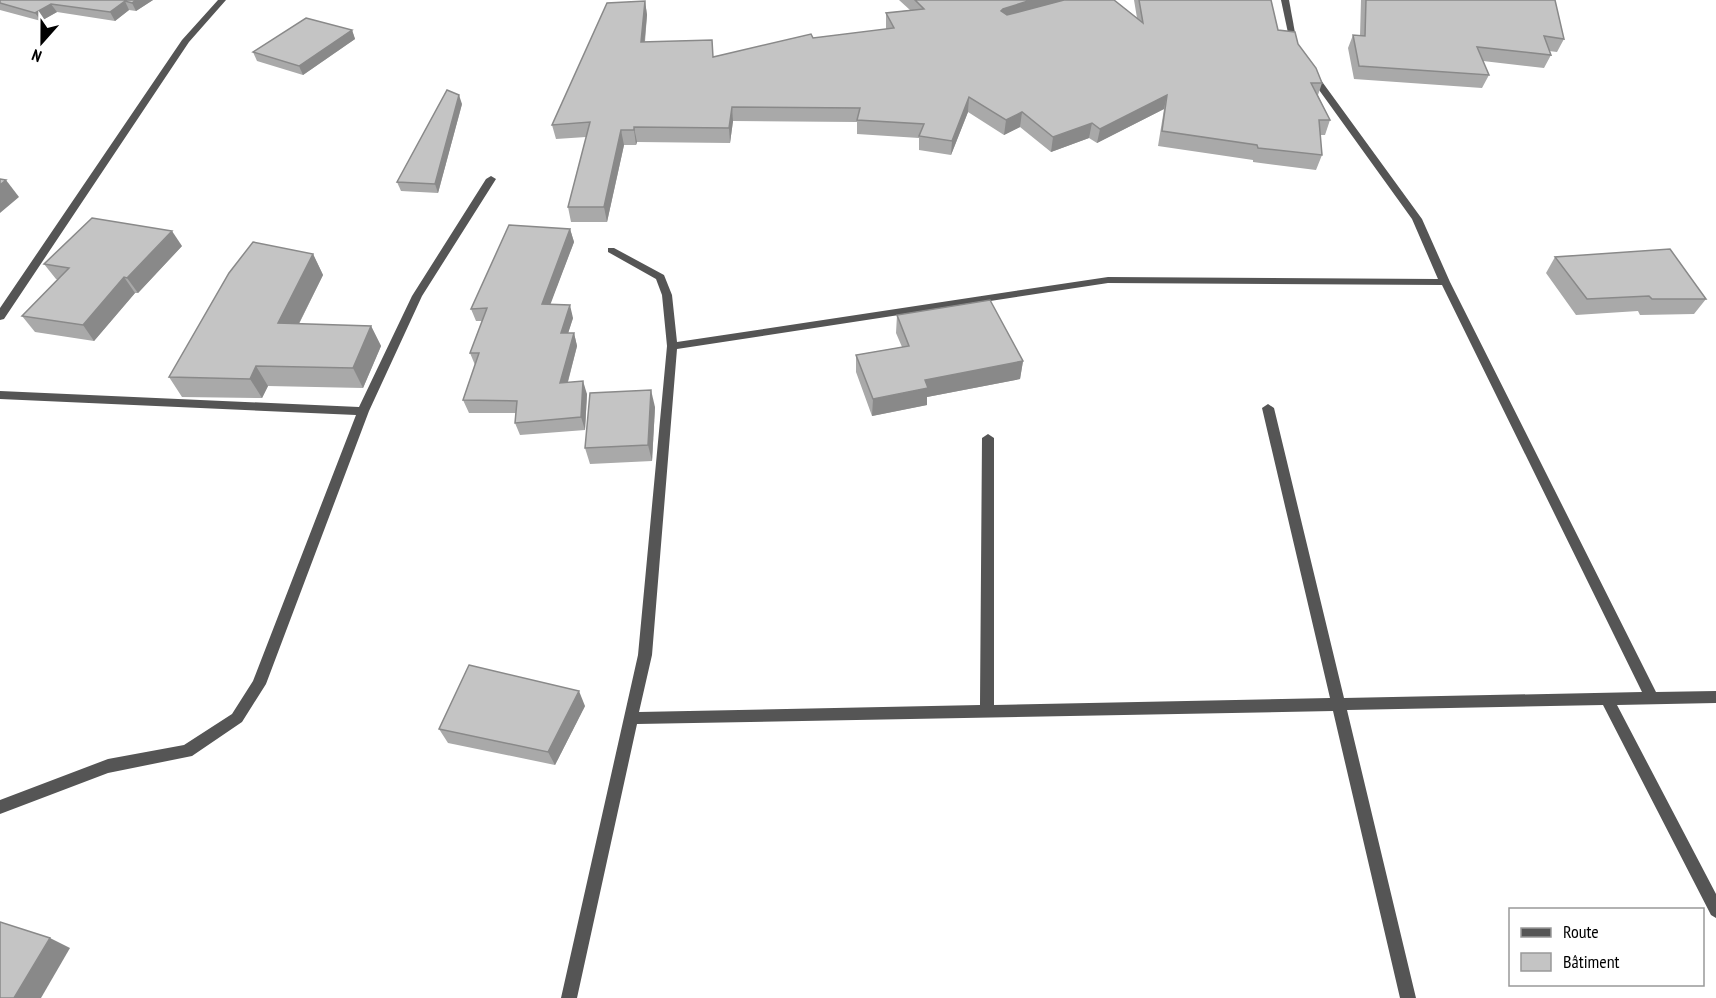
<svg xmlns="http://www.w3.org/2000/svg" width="1716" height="998" font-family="'PT Sans Narrow',sans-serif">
<rect width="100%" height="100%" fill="#fff"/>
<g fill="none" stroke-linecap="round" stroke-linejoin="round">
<g fill="#555" fill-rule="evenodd">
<path d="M218,0h8l-37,42 -185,277 -4,1v-12l182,-268z"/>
<path d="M1281,0h8l9,49 -7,-2z"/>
<path d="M1309,72h6l107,147 28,63 206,410 60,-1v12l-99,2 99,189v24l-5,-3 -108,-210 -256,5 69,288h-16l-67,-287 -696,13 -60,274h-16l77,-343 29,-309 -5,-51 -6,-16 -48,-27v-4h6l50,27 8,20 5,47 431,-65 330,2 -26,-60 -103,-143zM1108,283l334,2 200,407 -298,6 -70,-290 -6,-4 -6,4 68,290 -336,7v-267l-6,-4 -6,4 -2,267 -341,7 13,-57 25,-306z"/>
<path d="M491,176l5,3 -74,117 -53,115 -103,273 -24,38 -50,34 -84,17 -108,41v-14l108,-41 76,-14 48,-31 21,-33 103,-266 -356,-16v-8l359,16 53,-111 74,-117z"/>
</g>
</g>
<g fill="#a9a9a9">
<path d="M0,0h153l-17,11 -7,-1 -14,11 -58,-9 -16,9 -41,-11z"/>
<path d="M899,0h215l23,18 -3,-18h137l7,30 20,14 24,39 -4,12 12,25 -5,15h-5l2,20 -6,15 -63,-8v-2l-95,-14 6,-37 -67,34 -8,-5 -38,14 -31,-25 -16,8 -36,-23 -17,43 -32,-5v-12l-62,-4v-12l-124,-1 -3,22 -93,-1 -1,3h-12l-17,77h-36l-3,-15 18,-70 -30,2 -4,-14 93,-124 2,14 -2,27 69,15 99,-19 73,-9v-16l24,-3z"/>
<path d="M1361,0h194l9,39 -7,13 -8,-1 2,4 -7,13 -61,-7 6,14 -7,13 -128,-9 -6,-31 5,-13 7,1z"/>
<path d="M352,30l3,9 -52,36 -46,-14 -4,-9z"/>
<path d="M462,104l-24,89 -37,-2 -4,-9z"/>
<path d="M570,229l4,13 -24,62 23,14 -5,15h6l3,13 -9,36 19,12 -2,36 -65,5 -5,-12 1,-10h-47l-6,-13 12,-35 -5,-12 12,-32h-6l-5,-12z"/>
<path d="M182,246l-44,47h-3l-41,48 -59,-9 -13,-16 36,-36 -2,-1 -12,-15z"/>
<path d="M313,254l10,21 -24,49 72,2 10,20 -18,42 -95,-2 -6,12 -80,-1 -13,-20z"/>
<path d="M1555,257l151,42 -12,15 -54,1 -2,-4 -62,4 -30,-42z"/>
<path d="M897,315l126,46 -3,18 -93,18v8l-55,11 -16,-44v-17l46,-8 -6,-14z"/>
<path d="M655,407l-3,54 -62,3 -5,-16z"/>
<path d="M585,706l-30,59 -107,-22 -9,-14z"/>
</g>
<g fill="#898989">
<path d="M136,0h17l-17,11 -4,-8z"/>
<path d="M1031,0h40l-70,23v-12l2,-2z"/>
<path d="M125,1l4,9 -14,11 -5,-9z"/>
<path d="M645,1l2,14 -4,42 -2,-15z"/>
<path d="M51,4l6,8 -16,9 -6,-8z"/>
<path d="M352,30l3,9 -52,36 -4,-9z"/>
<path d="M459,95l3,9 -24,89 -3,-9z"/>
<path d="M1167,95l-3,14 -67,34 3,-14z"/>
<path d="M969,97l-1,15 -17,43 1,-14z"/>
<path d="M732,107l1,14 -3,22 -1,-15z"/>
<path d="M1022,112l-2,15 -16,8 2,-15z"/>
<path d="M1092,123l-3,15 -38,14 2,-15z"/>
<path d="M634,127l3,15 -1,3 -2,-15z"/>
<path d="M621,130l3,15 -17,77 -3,-15z"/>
<path d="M6,180l13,17 -19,16v-28z"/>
<path d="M570,229l4,13 -28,74 -4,-12z"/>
<path d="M172,231l10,15 -44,47 -11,-15z"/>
<path d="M313,254l10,21 -34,68 -11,-20z"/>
<path d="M124,277l11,16 -41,48 -11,-16z"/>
<path d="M570,305l3,13 -9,28 -3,-13z"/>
<path d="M371,326l10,20 -18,42 -10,-20z"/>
<path d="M574,333l3,13 -13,50 -4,-13z"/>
<path d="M1023,361l-3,18 -93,18v8l-55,11 1,-17 52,-19z"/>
<path d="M256,366l12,20 -6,12 -12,-19z"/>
<path d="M583,381l4,13 -2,36 -4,-13z"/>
<path d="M651,390l4,17 -3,54 -4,-16z"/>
<path d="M579,691l6,15 -30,59 -7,-13z"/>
<path d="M50,938l20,10 -29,50h-27z"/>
</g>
<g fill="#c4c4c4" stroke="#898989" stroke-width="1.5">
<path d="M0,0h136l-4,3 -7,-2 -15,11 -59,-8 -16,9 -35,-10z"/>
<path d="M915,0h116l-28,9 -2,2 6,4 57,-15h50l29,23 -4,-23h132l7,30 17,2 3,12 18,24 6,15h-11l19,37h-11l3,35 -64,-7 -1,-3 -95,-14 5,-36 -67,34 -8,-6 -39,14 -31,-25 -16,8 -37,-23 -17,44 -33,-5 5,-12 -67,-4 3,-12 -128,-1 -3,21 -95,-1v3h-13l-17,77h-36l22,-85 -38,3 55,-122 38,-2 -4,41 71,-2 1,17 98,-23 2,4 81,-10 -8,-15 38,-4z"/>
<path d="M1366,0h189l9,39 -20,-3 7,19 -74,-8 12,28 -130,-9 -6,-31 12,1z"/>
<path d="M306,18l46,12 -53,36 -46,-14z"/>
<path d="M447,90l12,5 -24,89 -38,-2z"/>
<path d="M0,179l6,1 -6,5z"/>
<path d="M92,218l80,13 -45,47 -3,-1 -41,48 -61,-9 47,-48 -25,-4z"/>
<path d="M509,225l61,4 -28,75 28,1 -9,28h13l-14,50 23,-2 -2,36 -66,6 2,-22 -54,-1 16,-47h-9l17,-45 -16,1z"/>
<path d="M253,242l60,12 -35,69 93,3 -18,42 -97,-2 -6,13 -81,-2 60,-104z"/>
<path d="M1670,249l36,50h-54l-3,-3 -62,3 -32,-42z"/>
<path d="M990,300l33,61 -98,19 3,8 -55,11 -17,-44 53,-9 -12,-31z"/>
<path d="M651,390l-3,55 -63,3 5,-55z"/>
<path d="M469,665l110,26 -31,61 -109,-23z"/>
<path d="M0,922l50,16 -36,60h-14z"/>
</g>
<rect x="1509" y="908" width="195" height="78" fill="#ffffff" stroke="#999999" stroke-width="1.5"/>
<rect x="1521" y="928" width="30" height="9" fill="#555555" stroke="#999999" stroke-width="1.5"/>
<text x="1563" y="938" font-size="18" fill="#000000">Route</text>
<rect x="1521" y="953" width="30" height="18" fill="#c4c4c4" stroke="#999999" stroke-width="1.5"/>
<text x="1563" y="968" font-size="18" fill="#000000">Bâtiment</text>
<g transform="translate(42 42) rotate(201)" stroke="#ffffff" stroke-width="4.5" paint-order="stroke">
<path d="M0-4.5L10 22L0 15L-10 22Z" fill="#000000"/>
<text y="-9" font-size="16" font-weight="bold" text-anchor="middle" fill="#000000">N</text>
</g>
</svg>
